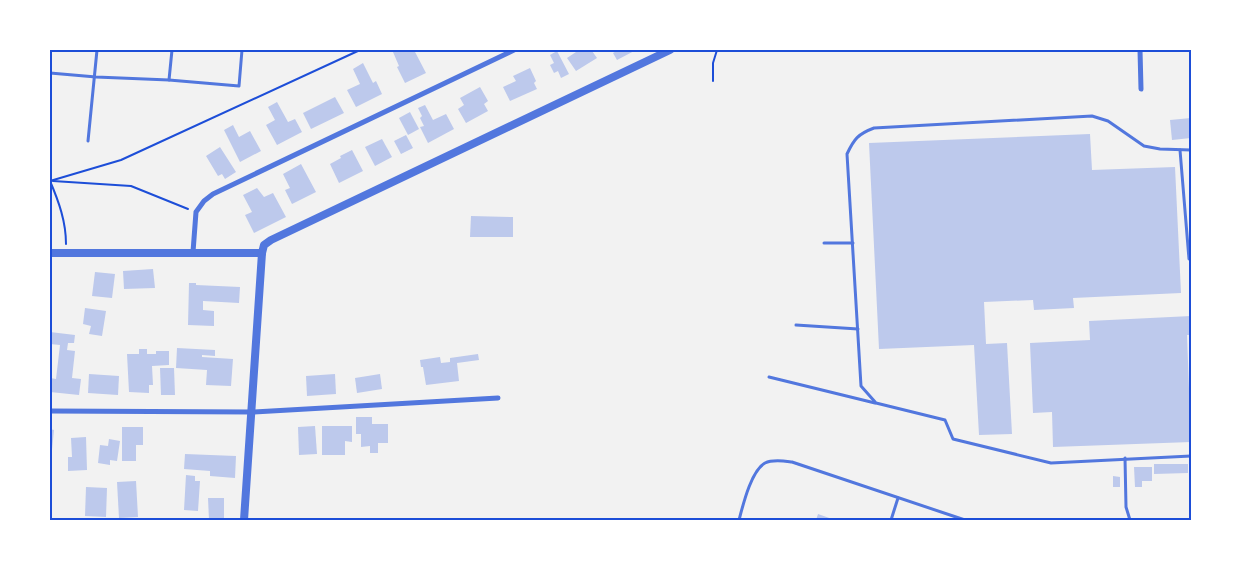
<svg xmlns="http://www.w3.org/2000/svg" width="1241" height="570" font-family="Mulish,sans-serif">
<rect width="100%" height="100%" fill="#f2f2f2"/>
<g fill="#bdc9ec">
<path d="M397,50h17l12,23 -21,10 -8,-16 2,-1 -6,-14z"/>
<path d="M579,50h15l-2,1 5,7 -21,13 -9,-13z"/>
<path d="M618,50h18l-19,10 -4,-7z"/>
<path d="M557,51l12,23 -8,4 -3,-7 -4,2 -4,-8 4,-2 -4,-8z"/>
<path d="M363,63l10,20 3,-2 6,13 -26,13 -9,-17 13,-6 -7,-15z"/>
<path d="M530,68l6,13 -2,2 3,6 -27,12 -7,-14 13,-6 -3,-5z"/>
<path d="M480,87l8,14 -4,3 4,7 -22,12 -8,-14 6,-4 -4,-7z"/>
<path d="M335,97l9,16 -33,16 -8,-16z"/>
<path d="M277,102l11,20 7,-3 7,13 -25,13 -11,-20 9,-5 -7,-13z"/>
<path d="M425,105l8,15 13,-6 8,15 -26,14 -8,-16 4,-1 -4,-8 2,-2 -4,-8z"/>
<path d="M410,112l9,17 -11,6 -9,-17z"/>
<path d="M1191,118v20l-19,2 -2,-20z"/>
<path d="M233,125l6,12 11,-6 11,20 -21,11 -16,-32z"/>
<path d="M1090,134l2,36 83,-3 6,126 -108,5 1,10 -40,2 -1,-10 -49,2 2,42 21,-1 5,91 -33,1 -5,-90 -95,4 -10,-206z"/>
<path d="M406,135l7,13 -12,6 -7,-13z"/>
<path d="M382,139l10,18 -17,9 -10,-19z"/>
<path d="M220,147l16,25 -11,7 -3,-5 -4,2 -12,-20z"/>
<path d="M352,150l11,21 -24,12 -9,-19 11,-6 -1,-2z"/>
<path d="M301,164l15,28 -24,12 -7,-14 5,-2 -7,-14z"/>
<path d="M257,188l7,9 9,-4 13,24 -32,16 -9,-18 7,-3 -9,-17z"/>
<path d="M471,216l42,1v20h-43z"/>
<path d="M153,269l2,19 -31,1 -1,-18z"/>
<path d="M95,272l20,2 -3,24 -20,-2z"/>
<path d="M189,283h7v2l44,2 -1,16 -36,-2v9l11,1v15l-26,-1z"/>
<path d="M85,308l21,3 -4,25 -13,-2 2,-8 -8,-2z"/>
<path d="M1191,316v19h-4l4,107 -138,5 -1,-35 -19,1 -3,-70 60,-3 -1,-19z"/>
<path d="M50,332l25,3 -1,8h-6l-1,7 8,1 -3,27 9,1 -2,16 -29,-3v-14l6,1 4,-34 -10,-1z"/>
<path d="M177,348l38,2v6l-13,-1v2l31,2 -2,27 -25,-1 1,-15 -31,-2z"/>
<path d="M139,349h8v5h9v-3h13v14l-17,1 1,19h-4v8l-20,-1 -2,-38h12z"/>
<path d="M478,354l1,6 -22,3 2,18 -33,4 -3,-18h-2l-1,-7 20,-3 1,6 9,-1v-4z"/>
<path d="M160,368h14l1,27h-14z"/>
<path d="M89,374l30,2 -1,19 -30,-2z"/>
<path d="M335,374l1,20 -29,2 -1,-20z"/>
<path d="M380,374l2,15 -25,4 -2,-15z"/>
<path d="M356,417h16v7h16v19h-10v10h-8v-7l-9,1v-13h-5z"/>
<path d="M315,426l2,28 -18,1 -1,-28z"/>
<path d="M322,426h30v16l-7,-1v14h-23z"/>
<path d="M122,427h21v18h-7v16h-14z"/>
<path d="M50,429l4,1 -3,30h-1z"/>
<path d="M86,437l1,33 -19,1v-14h4l-1,-19z"/>
<path d="M109,439l11,2 -3,20 -7,-1v5l-12,-2 2,-18 8,1z"/>
<path d="M185,454l51,2 -1,22 -25,-2v-5l-26,-2z"/>
<path d="M1154,464h34v9l-34,1z"/>
<path d="M1134,467h18v14h-10v6h-7z"/>
<path d="M186,475l9,1v5h5l-2,30 -14,-1z"/>
<path d="M1113,476l7,1v10h-7z"/>
<path d="M136,481l2,36 -19,1 -2,-36z"/>
<path d="M86,487l21,1 -1,29 -21,-1z"/>
<path d="M208,498h16v22h-15z"/>
<path d="M818,514l17,6h-19z"/>
</g>
<g fill="none" stroke-linecap="round" stroke-linejoin="round">
<g stroke="#1d4ed8" stroke-width="2">
<path d="M713,81v-18l4,-13"/>
<path d="M50,181l71,-21 239,-110"/>
<path d="M50,181c9,21 16,41 16,63"/>
<path d="M53,181l78,5 57,23"/>
</g>
<g stroke="#5277de" stroke-width="3">
<path d="M50,73l46,4 73,3 70,6 3,-36"/>
<path d="M169,80l3,-30"/>
<path d="M88,141l9,-91"/>
<path d="M1180,150l9,109 2,1"/>
<path d="M1191,150l-31,-1 -16,-3 -36,-25 -16,-5 -218,12c-16,6 -20,11 -27,26l14,232 15,17 69,17 8,19 98,24 140,-7"/>
<path d="M824,243h29"/>
<path d="M796,325l62,4"/>
<path d="M769,377l106,26"/>
<path d="M1125,458l1,49 4,13"/>
<path d="M739,520c4,-15 12,-49 26,-57 8,-4 19,-2 27,-1l173,58"/>
<path d="M891,520l7,-22"/>
</g>
<g stroke="#5277de" stroke-width="5">
<path d="M1140,50l1,39"/>
<path d="M193,252l3,-40 8,-11 9,-7 301,-144"/>
<path d="M50,411l202,1 246,-14"/>
</g>
<g stroke="#5277de" stroke-width="8">
<path d="M50,253h212"/>
<path d="M244,520l18,-267 2,-8 7,-5 399,-190"/>
</g>
</g>
<rect width="1241" height="570" fill="none" stroke="#ffffff" stroke-width="102"/>
<rect x="51" y="51" width="1139" height="468" fill="none" stroke="#1d4ed8" stroke-width="2"/>
</svg>
